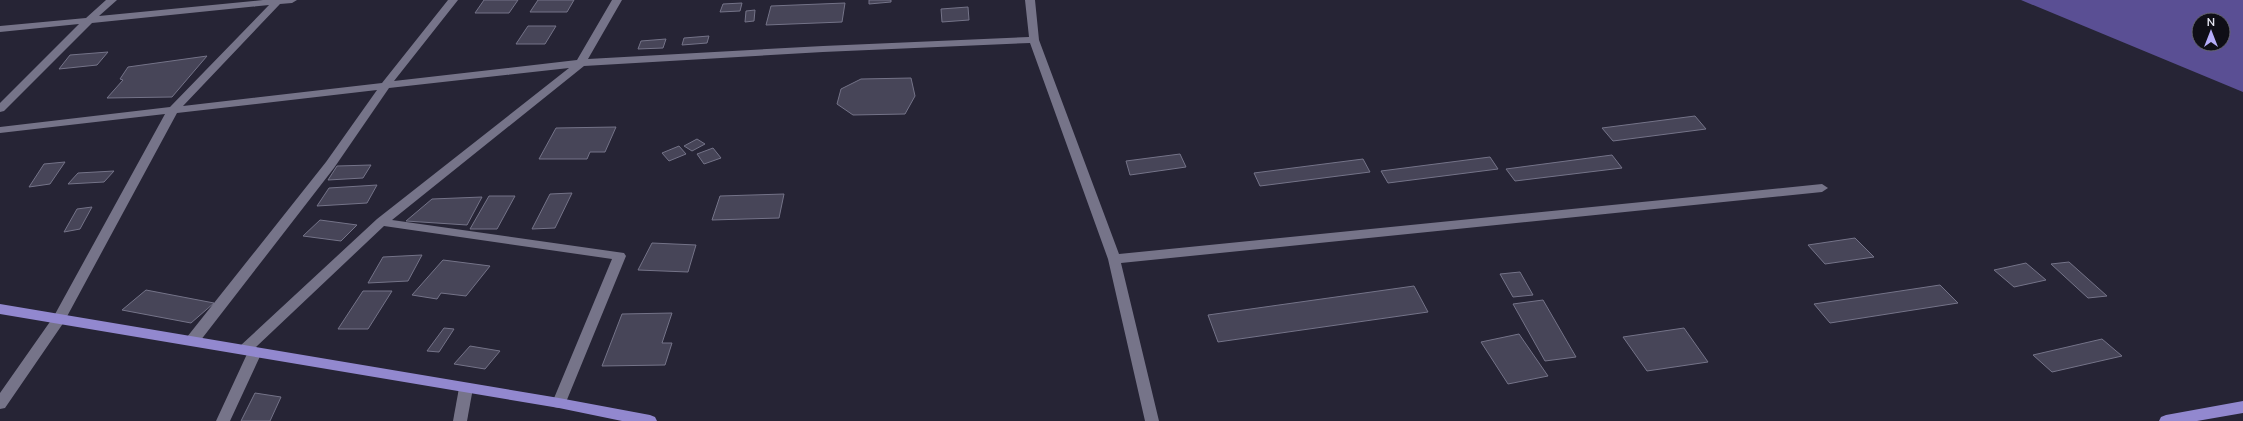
<svg xmlns="http://www.w3.org/2000/svg" width="2243" height="421" font-family="Mulish,sans-serif">
<rect width="100%" height="100%" fill="#262435"/>
<path fill="#5a4f94" fill-rule="evenodd" d="M2021,0h222v92zM2199,20h24v24h-24z"/>
<g fill="#474558" stroke="#747388">
<path d="M484,0h34l-9,13h-34z"/>
<path d="M538,0h36l-7,12h-37z"/>
<path d="M869,0h22v2l-22,2z"/>
<path d="M742,3l-2,8 -20,1 3,-8z"/>
<path d="M845,3l-3,19 -76,3 5,-19z"/>
<path d="M968,7l1,13 -27,2 -1,-13z"/>
<path d="M755,10l-1,11 -9,1 1,-11z"/>
<path d="M528,26h28l-11,18h-29z"/>
<path d="M709,36l-2,7 -25,2 2,-7z"/>
<path d="M666,39l-3,9 -25,1 3,-8z"/>
<path d="M108,52l-11,13 -38,4 11,-14z"/>
<path d="M207,56l-35,41 -65,1 16,-18 -3,-1 8,-12z"/>
<path d="M911,78l4,18 -10,18 -52,1 -16,-11 4,-15 20,-10z"/>
<path d="M1695,116l11,13 -93,12 -11,-13z"/>
<path d="M616,127l-11,25h-15l-3,7h-48l17,-31z"/>
<path d="M697,139l8,5 -13,7 -8,-5z"/>
<path d="M679,146l7,8 -17,7 -7,-8z"/>
<path d="M713,148l8,10 -17,6 -7,-10z"/>
<path d="M1180,154l6,13 -56,8 -4,-14z"/>
<path d="M1612,155l10,13 -107,13 -9,-12z"/>
<path d="M1490,157l8,12 -110,14 -7,-12z"/>
<path d="M1363,159l7,13 -110,14 -6,-13z"/>
<path d="M65,162l-15,22 -21,3 15,-23z"/>
<path d="M371,165l-8,13 -35,2 9,-14z"/>
<path d="M114,171l-10,11 -36,2 10,-11z"/>
<path d="M377,185l-10,18 -50,3 12,-18z"/>
<path d="M572,193l-17,35 -23,1 18,-35z"/>
<path d="M784,194l-5,24 -67,2 8,-24z"/>
<path d="M489,196h26l-18,33h-27z"/>
<path d="M482,197l-15,28 -61,-4 26,-22z"/>
<path d="M92,207l-12,22 -16,3 13,-23z"/>
<path d="M320,220l37,5 -16,16 -38,-5z"/>
<path d="M1855,238l19,19 -49,7 -17,-19z"/>
<path d="M652,243l44,2 -8,27 -50,-2z"/>
<path d="M422,255l-14,26 -40,2 15,-26z"/>
<path d="M443,260l47,6 -24,30 -25,-3 -4,6 -25,-4z"/>
<path d="M2069,262l38,34 -19,2 -37,-34z"/>
<path d="M2026,263l20,17 -32,7 -20,-17z"/>
<path d="M1520,272l13,23 -20,2 -13,-23z"/>
<path d="M1940,285l18,18 -128,20 -16,-19z"/>
<path d="M1414,286l14,26 -210,30 -10,-27z"/>
<path d="M146,290l68,13 -23,20 -69,-13z"/>
<path d="M363,291h29l-24,38h-30z"/>
<path d="M1543,300l33,57 -31,4 -32,-57z"/>
<path d="M672,313l-10,30h10l-7,22 -63,1 20,-52z"/>
<path d="M444,328l10,1 -15,23 -12,-1z"/>
<path d="M1684,328l24,34 -61,9 -24,-34z"/>
<path d="M1519,334l29,42 -40,8 -27,-42z"/>
<path d="M2102,339l20,17 -70,16 -19,-17z"/>
<path d="M470,346l30,5 -15,18 -31,-5z"/>
<path d="M255,393l26,4 -11,24h-29z"/>
</g>
<g fill="none" stroke-linecap="round" stroke-linejoin="round">
<g fill="#767489" fill-rule="evenodd">
<path d="M106,0h11l-18,16 164,-16h34l-5,3 -12,1 -97,102 199,-23 66,-83h10l-64,81 183,-21 35,-60h10l-34,59 235,-13 206,-9 -4,-37h10l4,40 80,214 703,-70 6,4 -6,4 -701,71 38,158h-14l-37,-162 -78,-216 -207,9 -239,14 -192,154 232,33 2,3 -62,151 -5,1 -5,-1 -2,-4 60,-144 -228,-33 -128,121 6,5 -32,69h-14l31,-67h-7l-2,-4 2,-4 137,-127 192,-151 -180,20 -55,80 -137,177h-10l-2,-4 2,-4 139,-175 51,-72 -200,23 -113,209 -59,86 -5,1v-16l54,-77 111,-202 -165,19v-6l170,-20 99,-102 -177,18 -88,88 -4,1v-9l79,-79 -79,8v-6l86,-8z"/>
<path d="M466,383l5,1 2,4 -6,33h-14l6,-33 2,-4z"/>
</g>
<g fill="#9288cf" fill-rule="evenodd">
<path d="M0,304l559,94 91,17 5,2 2,4h-35l-63,-13 -559,-94z"/>
<path d="M2243,401v12l-46,8h-38l2,-4 5,-2z"/>
</g>
</g>
<g transform="translate(2211 32)"><circle r="19" fill="#0f0e16" stroke="#64646d"/>
<path d="M0-3L7 15L0 10L-7 15Z" fill="#b5acf9"/>
<text y="-6" font-size="11" font-weight="bold" text-anchor="middle" fill="#e4e4f0">N</text>
</g>
</svg>
